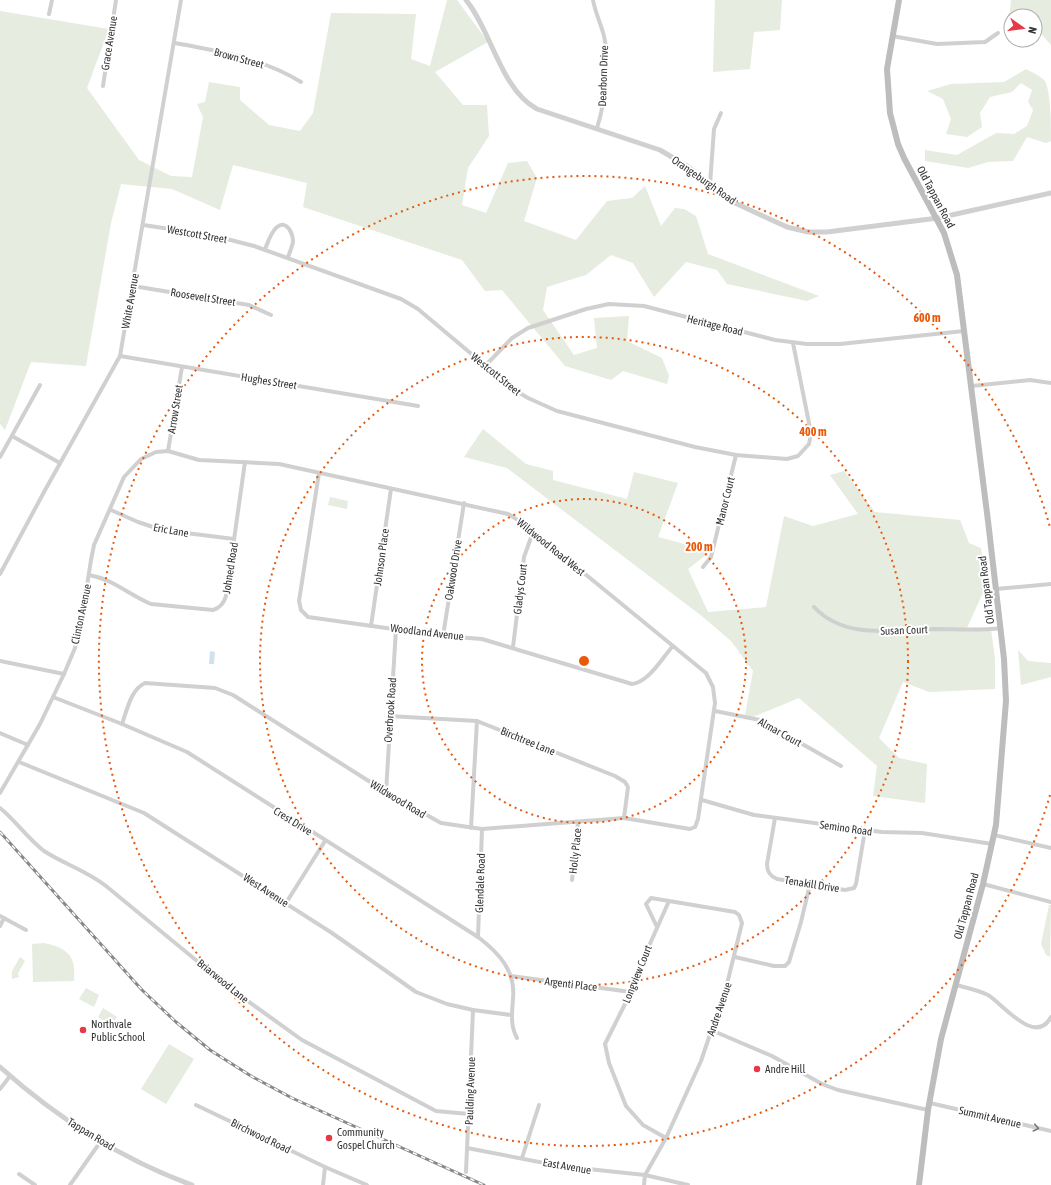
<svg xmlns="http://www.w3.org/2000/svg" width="1051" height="1185" font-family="'Asap Condensed',sans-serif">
<rect width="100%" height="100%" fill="#fff"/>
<g fill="#e6ecdf">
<path d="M447,0h10l31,42 -53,30 28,33h24l2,31 -21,32 -6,37 24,8 22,-50 19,-2 10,17 -13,43 52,19 31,-39 25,-3 13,-12 16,40 14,-18 9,1 12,7 12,38 111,42 -12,5 -80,-17 -10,-14 -31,-8 -32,35 -21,-34 -22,-8 -25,20 -39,12 -4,23 31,45 23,-7 -3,-30 35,-2 -2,25 35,17 7,18 -2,8 -44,-13 -12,9 -46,-14 -63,-76 -17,1 -23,-31 -159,-53 4,-24 -74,-18 -13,45 -48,-21 -51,-5 -10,39 -25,143 -55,-4 -26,68 -5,-6v-413l109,18 -22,59 52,72 32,16 21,1 11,-60 -6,-13 8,-2 4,-20 31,5v13l29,25 31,6 13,-18 18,-100 85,1 -5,45 19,7z"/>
<path d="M715,0h67l-2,30 -26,2 -4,37 -37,3z"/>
<path d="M1011,0h40v45l-16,-18v-11h-24v6h-2z"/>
<path d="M1026,69c5,3 15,7 19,12 6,12 6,45 6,60l-5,2 -19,-6 -14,24 -25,1 -20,6 -43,-7v-11l32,5 39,-22 18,1 13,-8 6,-16 -5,-8 4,-12 -11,-7 -9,9 -22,5 -10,16 2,14 -15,10 -21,-3 5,-15 -8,-20 -16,-8 24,-7 53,-2z"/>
<path d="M483,429l43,35 27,7v9l74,19 7,-27 44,11 -20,54 53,14 -23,18 20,43 58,-5 18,-91 29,10 45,-12 -28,-39 14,-4 31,41 85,8 9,23 12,5 5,38 -20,44 25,-1 4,30v30l-66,3 -26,-10 -24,56 20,20 28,6 -2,39 -52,-7 4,-30 -78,-68 -46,19 -8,-2 8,-44 -22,-30 -28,-24 -196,-149 -43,-11z"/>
<path d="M330,497l18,4 -1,8 -19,-4z"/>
<path d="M1018,650l10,11 23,2v14l-30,8z"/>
<path d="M1049,905h2l-1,52 -4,-2 -5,-11z"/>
<path d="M44,943c24,5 32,13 30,38l-41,1 -1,-38z"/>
<path d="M20,957l5,4 -7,12 1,4 -7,2v-8z"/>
<path d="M86,988l13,7 -5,12 -15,-8z"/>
<path d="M103,1008l14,9 -5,9 -14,-9z"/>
<path d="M169,1044l25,15 -28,45 -25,-15z"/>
</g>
<path fill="#cfe2ee" d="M210,651l5,1 -1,12h-5z"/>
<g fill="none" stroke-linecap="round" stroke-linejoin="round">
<g stroke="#d0d0d0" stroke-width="4">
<path d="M593,0c2,12 8,24 11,36 6,26 1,67 -7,92"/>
<path d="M49,14l3,-14"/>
<path d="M892,36l45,8 48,-2 13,-9"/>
<path d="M174,43c45,8 88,15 127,39"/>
<path d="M103,86l13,-86"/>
<path d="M710,184l4,-55 7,-16"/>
<path d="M143,225l68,10 43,11 147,53 17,10 95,80 15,9 29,13 138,36 41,8 25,2 26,2 11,-3 11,-12 2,-11 -18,-90"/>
<path d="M265,249c3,-7 6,-17 12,-22 10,-8 16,7 16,15 -1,5 -3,10 -5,15"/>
<path d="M133,286l116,19 22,10"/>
<path d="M120,356l298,50"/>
<path d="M485,366l27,-28 16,-10 58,-19 23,-5 35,2 131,34 32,4h33l124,-13"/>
<path d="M972,386l58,-6 21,3"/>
<path d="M12,436l48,27"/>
<path d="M168,451l14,-84"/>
<path d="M0,457l40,-72"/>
<path d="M319,473l-20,128 2,9 7,7 135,19 39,3 150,45c17,-2 30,-26 41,-38"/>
<path d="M111,510l27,12 24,8 72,9"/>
<path d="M703,567l8,-10 25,-102"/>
<path d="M0,574l44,-82 76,-136 61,-356"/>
<path d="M89,575c24,4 40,20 62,29l62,6c7,-2 11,-7 13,-14l19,-134"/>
<path d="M996,589l55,-5"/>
<path d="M814,607c31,33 78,23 119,22 23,0 45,2 68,-1"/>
<path d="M371,626l20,-137"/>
<path d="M443,636l21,-133"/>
<path d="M513,647l11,-90 9,-25"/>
<path d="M0,661l64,13"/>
<path d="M53,697l69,27 65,28 291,185c21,16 38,34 35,62 -1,14 -3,26 4,39"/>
<path d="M715,711l45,9 81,46"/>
<path d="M389,716l88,5 138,55 10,6 3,5 -4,31"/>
<path d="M0,733l28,12"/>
<path d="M19,762l125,51 188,120 84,59 31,12 26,6 38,5"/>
<path d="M386,792l10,-163"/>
<path d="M0,793l40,-69 24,-50 11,-26 6,-24 10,-64 3,-15 30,-68 17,-18 15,-7 12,-1 31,9 80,4 229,50 16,10 182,149 7,14 2,16 -17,116 -3,8 -5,2 -66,-11 -142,11 -41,-6 -55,-31 -153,-97 -18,-7 -70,-5c-14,6 -18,27 -23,41"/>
<path d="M702,800l52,15 128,17 40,1 70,11"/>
<path d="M0,808c16,13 28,31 44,43 20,13 43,20 62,35l125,103 71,51 134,71 33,3"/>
<path d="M775,818l-8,46c0,8 3,12 10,15l68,11 9,-2 2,-4 9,-54"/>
<path d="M471,828l6,-107"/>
<path d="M994,835l57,13"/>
<path d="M572,880l6,-58"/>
<path d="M983,884l68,18"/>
<path d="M286,903l39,-62"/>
<path d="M0,916l26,14"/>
<path d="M0,926l4,-8"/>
<path d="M478,937l4,-108"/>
<path d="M735,957l39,9h11l4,-4 12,-40 9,-38"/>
<path d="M511,976l120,16"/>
<path d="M956,985c11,3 22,5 32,10 14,8 47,52 63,22"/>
<path d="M711,1030l61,26 50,28 16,6 90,20"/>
<path d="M0,1089l10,-13"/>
<path d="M930,1103l121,28"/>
<path d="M196,1105l129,62 42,18"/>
<path d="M666,1138l-23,-13 -17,-19 -17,-43 -4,-19 26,-52 14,-37 24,-54"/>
<path d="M467,1148l93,18 85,9 43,10"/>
<path d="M522,1158l17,-53"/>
<path d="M466,1172l7,-162"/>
<path d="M19,1174l16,11"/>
<path d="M70,1185l31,-44"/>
<path d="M323,1185l2,-18"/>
<path d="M644,1185l1,-10 21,-37 35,-77 26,-77 15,-61 -3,-8 -4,-3 -84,-14 -5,6 11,23"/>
</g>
<g stroke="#d0d0d0" stroke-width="5">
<path d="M466,0c26,32 35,90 71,109l123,41 27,16 48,37 52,24 21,5h19l111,-14 113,-25"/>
<path d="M0,1067c56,50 121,92 192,118"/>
</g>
<path stroke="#bdbdbd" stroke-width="6" d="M899,0l-12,69 3,44 8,31 6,14 40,75 13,42 31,246 16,138 2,42 -10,124 -13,59 -42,155 -13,71 -9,75"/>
<defs>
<path id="rail" d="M0,832l142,158 34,32 34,28 41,26 41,22 192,87"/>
</defs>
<use href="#rail" stroke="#888" stroke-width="3"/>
<use href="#rail" stroke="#fff" stroke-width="1.5" stroke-dasharray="4.5" stroke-linecap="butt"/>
</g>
<defs><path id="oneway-chevron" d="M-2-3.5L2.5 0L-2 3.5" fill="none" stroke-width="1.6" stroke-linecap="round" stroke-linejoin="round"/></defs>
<use stroke="#7a7a7a" href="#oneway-chevron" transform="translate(1036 1128) rotate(13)"/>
<g fill="none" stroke="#e8590c" stroke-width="2" stroke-dasharray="2 4">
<circle cx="584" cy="661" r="162"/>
<circle cx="584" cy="661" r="324"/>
<path d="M1050 795A485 485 0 1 1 1050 527"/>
</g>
<g fill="#e63946" stroke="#fff" stroke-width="1.5">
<circle cx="83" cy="1030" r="4"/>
<circle cx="757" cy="1069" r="4"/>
<circle cx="329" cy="1138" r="4"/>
</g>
<g text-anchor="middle" stroke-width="4" stroke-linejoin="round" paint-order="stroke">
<g font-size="11" fill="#333" stroke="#fff">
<text transform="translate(109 43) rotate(-81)" y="4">Grace Avenue</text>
<text transform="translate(239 58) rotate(15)" y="4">Brown Street</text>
<text transform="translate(603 76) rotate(-88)" y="4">Dearborn Drive</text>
<text transform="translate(704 180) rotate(35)" y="4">Orangeburgh Road</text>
<text transform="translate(936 197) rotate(62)" y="4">Old Tappan Road</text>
<text transform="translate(197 234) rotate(10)" y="4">Westcott Street</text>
<text transform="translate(203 297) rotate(9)" y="4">Roosevelt Street</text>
<text transform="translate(130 301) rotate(-80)" y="4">White Avenue</text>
<text transform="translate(715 325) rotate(14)" y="4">Heritage Road</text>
<text transform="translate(496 374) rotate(39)" y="4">Westcott Street</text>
<text transform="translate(269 381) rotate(9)" y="4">Hughes Street</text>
<text transform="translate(175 409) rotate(-81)" y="4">Arrow Street</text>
<text transform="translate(725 501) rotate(-76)" y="4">Manor Court</text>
<text transform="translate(171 530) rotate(10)" y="4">Eric Lane</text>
<text transform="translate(551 547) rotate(39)" y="4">Wildwood Road West</text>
<text transform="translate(381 557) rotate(-82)" y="4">Johnson Place</text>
<text transform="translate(230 568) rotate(-81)" y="4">Johned Road</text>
<text transform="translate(453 570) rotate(-81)" y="4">Oakwood Drive</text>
<text transform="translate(520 589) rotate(-83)" y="4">Gladys Court</text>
<text transform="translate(986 590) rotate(-97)" y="4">Old Tappan Road</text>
<text transform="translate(81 614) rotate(-78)" y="4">Clinton Avenue</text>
<text transform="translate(904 630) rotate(-2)" y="4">Susan Court</text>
<text transform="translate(427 632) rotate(7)" y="4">Woodland Avenue</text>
<text transform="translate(390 710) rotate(-86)" y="4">Overbrook Road</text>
<text transform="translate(780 732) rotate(29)" y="4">Almar Court</text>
<text transform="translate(528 741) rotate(22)" y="4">Birchtree Lane</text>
<text transform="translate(398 799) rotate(31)" y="4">Wildwood Road</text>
<text transform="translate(293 821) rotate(32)" y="4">Crest Drive</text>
<text transform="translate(846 828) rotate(8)" y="4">Semino Road</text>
<text transform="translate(575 851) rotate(-84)" y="4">Holly Place</text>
<text transform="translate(480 883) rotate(-88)" y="4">Glendale Road</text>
<text transform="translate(812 884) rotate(9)" y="4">Tenakill Drive</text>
<text transform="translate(266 890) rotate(33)" y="4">West Avenue</text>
<text transform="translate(966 906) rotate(-75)" y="4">Old Tappan Road</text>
<text transform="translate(637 974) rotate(-68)" y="4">Longview Court</text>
<text transform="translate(223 981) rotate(39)" y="4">Briarwood Lane</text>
<text transform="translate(571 984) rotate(7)" y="4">Argenti Place</text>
<text transform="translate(719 1009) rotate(-71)" y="4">Andre Avenue</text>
<text transform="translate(470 1091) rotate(-88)" y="4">Paulding Avenue</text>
<text transform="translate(990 1117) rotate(13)" y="4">Summit Avenue</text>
<text transform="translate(91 1134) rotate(31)" y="4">Tappan Road</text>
<text transform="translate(261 1136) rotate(26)" y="4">Birchwood Road</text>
<text transform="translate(567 1166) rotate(10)" y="4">East Avenue</text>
</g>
<g font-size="11" fill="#333" stroke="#fff" text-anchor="start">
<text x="91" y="1028">Northvale<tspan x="91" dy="13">Public School</tspan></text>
<text x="765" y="1073">Andre Hill</text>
<text x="337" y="1136">Community<tspan x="337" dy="13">Gospel Church</tspan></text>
</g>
</g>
<circle cx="584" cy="661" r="6" fill="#e8590c" stroke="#fff" stroke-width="2"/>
<g font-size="12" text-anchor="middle" font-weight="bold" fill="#e8590c" stroke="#fff" stroke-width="4" stroke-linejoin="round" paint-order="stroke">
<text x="927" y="322">600 m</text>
<text x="813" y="436">400 m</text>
<text x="699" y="551">200 m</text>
</g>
<g transform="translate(1023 28) rotate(104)"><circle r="19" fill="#ffffff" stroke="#adadad"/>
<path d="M0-3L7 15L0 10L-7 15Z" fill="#e63946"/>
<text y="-6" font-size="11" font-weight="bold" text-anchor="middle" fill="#333333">N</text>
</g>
</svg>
